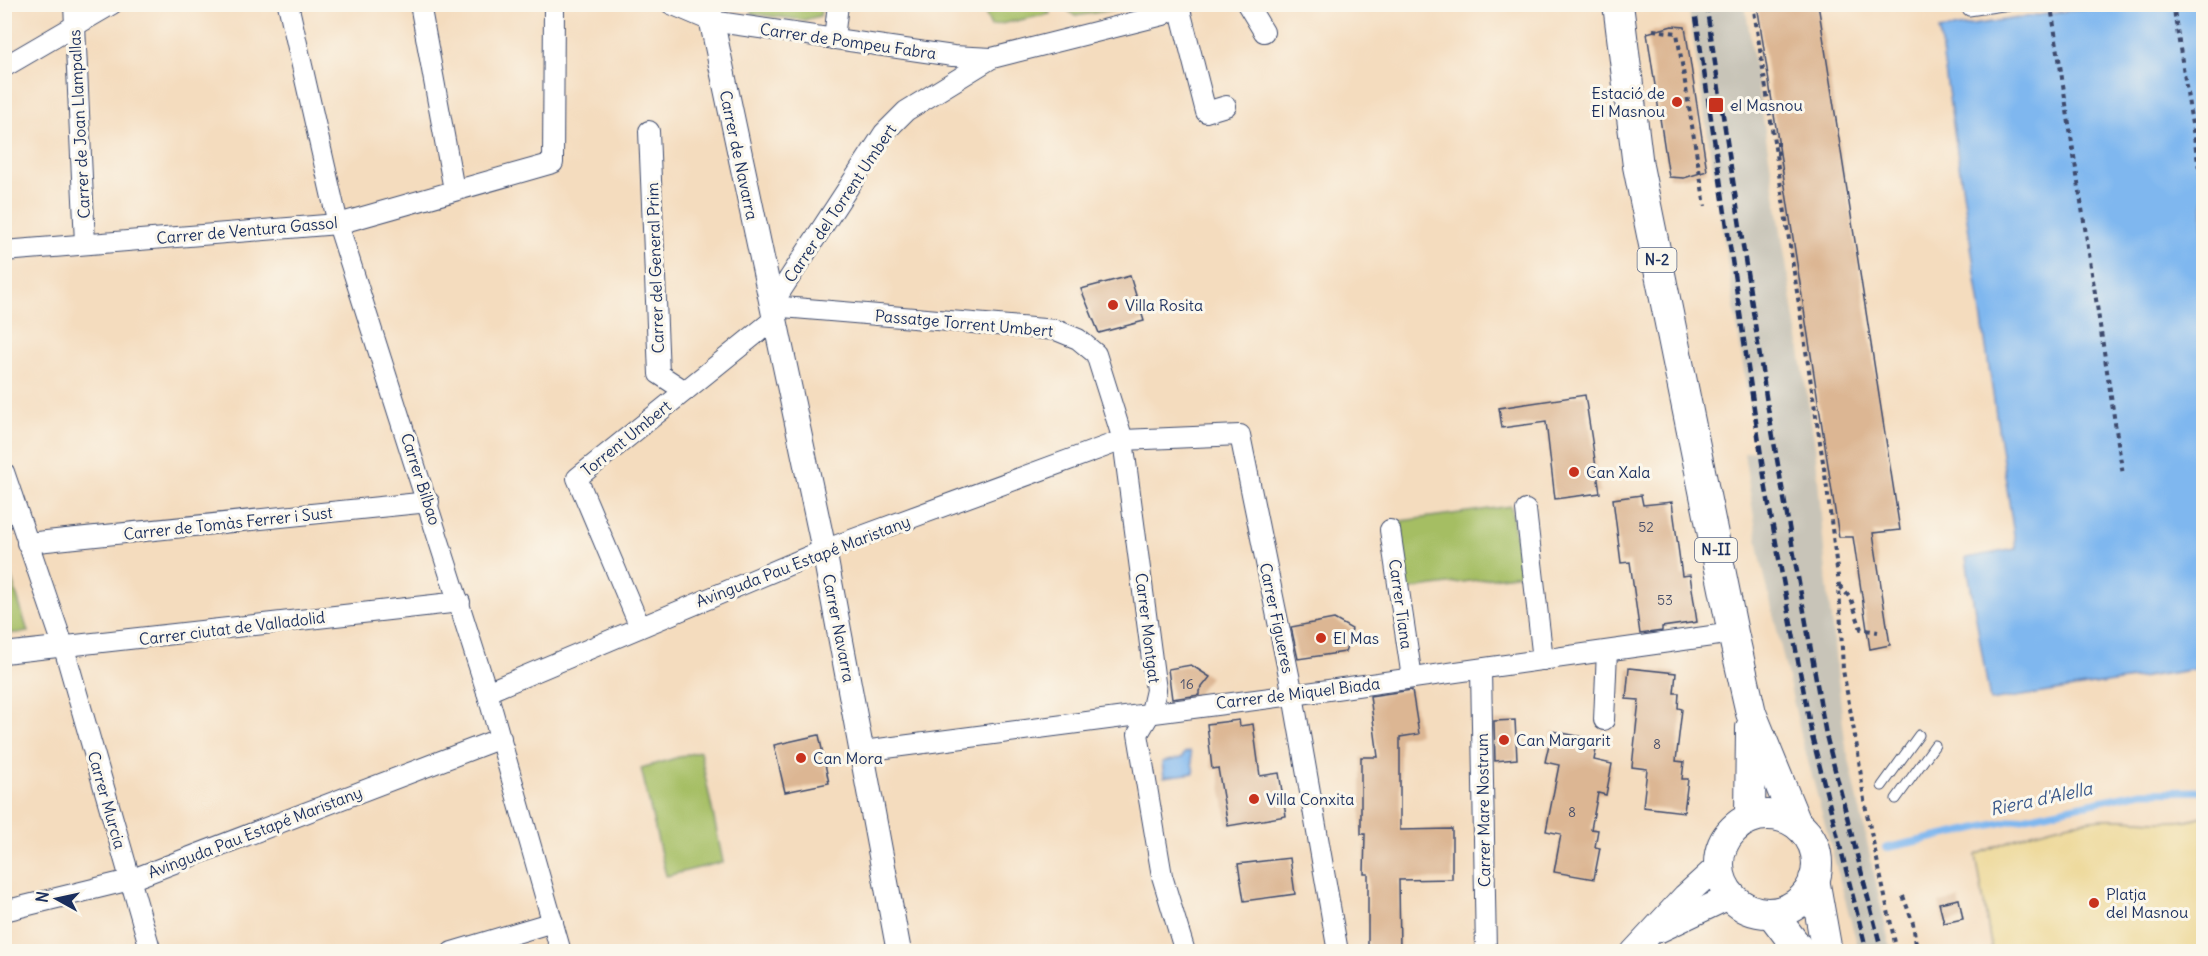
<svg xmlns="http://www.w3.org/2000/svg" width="2208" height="956" font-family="Delius,sans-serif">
<rect width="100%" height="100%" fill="#fbf7ec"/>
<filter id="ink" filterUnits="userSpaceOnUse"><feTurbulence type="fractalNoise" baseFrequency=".0167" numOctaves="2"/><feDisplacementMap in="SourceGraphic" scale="12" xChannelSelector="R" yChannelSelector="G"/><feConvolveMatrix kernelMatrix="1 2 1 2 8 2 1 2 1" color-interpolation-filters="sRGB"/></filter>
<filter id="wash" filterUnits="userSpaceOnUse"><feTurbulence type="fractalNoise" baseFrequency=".008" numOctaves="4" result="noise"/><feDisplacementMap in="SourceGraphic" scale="24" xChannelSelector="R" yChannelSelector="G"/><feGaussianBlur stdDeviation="1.35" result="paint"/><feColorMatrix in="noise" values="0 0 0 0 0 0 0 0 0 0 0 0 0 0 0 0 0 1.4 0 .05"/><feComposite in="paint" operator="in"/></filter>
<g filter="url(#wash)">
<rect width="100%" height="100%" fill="#f4dcbe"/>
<path fill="#c8c4b8" d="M1688,5h57l70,440 12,139 18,157 46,210h-32l-57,-212 -42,-183 -16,-103 12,-3z"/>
<g fill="#a5be64" stroke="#607661" stroke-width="1.5">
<path d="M1048,4l2,10 -59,12 -7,-15 5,-6z"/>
<path d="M753,5v-1l69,1 -2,11 -16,4 -52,-6z"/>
<path d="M1061,5h65v3l-51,8z"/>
<path d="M1511,506l10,68 -116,16 -11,-68z"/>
<path d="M5,557l23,75 -23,2z"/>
<path d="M700,751l23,111 -57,14 -25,-108z"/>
</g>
<path fill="#eeda9e" stroke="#84847e" stroke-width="1.5" d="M2203,816v135h-211l-16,-96c39,-18 82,-33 126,-36 35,-2 67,8 101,-3z"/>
<g fill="#7fb7ef" stroke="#4d73a6" stroke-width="1.5">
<path d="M2107,5h96v663l-213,33 -24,-143 50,-9 -77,-519z"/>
<path d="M1190,751l4,22 -30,4 -2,-15 20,-4 2,-5z"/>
</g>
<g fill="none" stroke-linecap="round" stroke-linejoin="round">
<path stroke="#7fb7ef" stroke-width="7" d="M1886,848l255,-56 63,-1"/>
</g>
<g id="blocks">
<g fill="#dcb693">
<path d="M1757,4h61l82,526 -27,3 17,112 -20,4 -17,-112h-14z"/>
<path d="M1672,26l13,1 22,144 -23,7 -15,-1 -22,-144z"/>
<path d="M1130,276l14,45 -45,12 -18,-44z"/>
<path d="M1585,395l15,98 -45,6 -9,-77 -44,6 -3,-20z"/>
<path d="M1641,495l2,10 29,-3 10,74 8,-1 7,47 -35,5v4l-22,3 -10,-72 -9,1 -8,-64z"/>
<path d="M1334,619l18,10 -7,23 -47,7 -7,-32z"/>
<path d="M1191,665l19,12 -11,14v4l-27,4 -4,-30z"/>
<path d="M1629,668l47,5 -2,20h5l-1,15 4,1 -6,52 8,1 -2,17h6l-4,33 -41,-5 4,-38 -15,-2 7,-67 -13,-1z"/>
<path d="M1412,690l7,44 -19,3v93l52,-1v50l-53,1 1,71h-32v-77h-4l1,-40h-4v-77h17l-8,-61z"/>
<path d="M1239,720l1,6 13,-2 7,52 19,-3 7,43 -58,10 -10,-58 -6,1 -5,-45z"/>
<path d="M1515,720l2,39 -22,2 -1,-40z"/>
<path d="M1552,731l46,9 -4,20 18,4 -6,31 -8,-2 -7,36 7,1 -3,17 5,1 -6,31 -40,-7 7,-38 -15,-3 13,-66 -14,-3z"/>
<path d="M819,735l10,48 -44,9 -11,-47z"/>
<path d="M1290,858l5,36 -51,7 -6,-37z"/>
<path d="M1959,899l4,20 -19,4 -5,-20z"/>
</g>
</g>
</g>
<g filter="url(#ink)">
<use href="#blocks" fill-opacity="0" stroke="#3c496c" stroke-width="1.5"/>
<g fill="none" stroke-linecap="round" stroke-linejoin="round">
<defs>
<g id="service">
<path d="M1961,4l8,7 47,-7"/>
<path d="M1882,786l37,-51"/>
<path d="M1896,799l39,-54"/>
</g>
<g id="minor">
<path d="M74,4l11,239"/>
<path d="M288,4l50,220 149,468 74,260"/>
<path d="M420,4l34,186"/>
<path d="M671,4l40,17 242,35 39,2"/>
<path d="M1181,4l-18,11 -171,43 -86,53 -22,22 -113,173 285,24 22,9 18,15 27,86 33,250 -5,22 -13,22 24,142 23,76"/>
<path d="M1247,4l17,28"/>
<path d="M1179,6l27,106 20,-6"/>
<path d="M834,39l4,-35"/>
<path d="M4,67l108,-63"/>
<path d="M649,131l10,243 26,17"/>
<path d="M4,251l334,-27 215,-61 1,-159"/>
<path d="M4,472l60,176 87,304"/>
<path d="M1526,510l17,150"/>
<path d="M1390,530l22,148"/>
<path d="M27,543l402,-41"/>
<path d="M640,627l-63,-149 196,-158"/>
<path d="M4,653l456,-51"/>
<path d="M1481,669l5,283"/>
<path d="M487,692l337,-142 299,-110 117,-5 53,260 45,257"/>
<path d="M1604,720l3,-69"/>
<path d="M863,751l430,-56 440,-62"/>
<path d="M4,911l126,-31 371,-142"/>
<path d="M452,952l101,-30"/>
</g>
<g id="tertiary">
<path d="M708,4l116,546 75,402"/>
<path d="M1660,930l69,-33"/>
<path d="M1633,952l52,-56 34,-31"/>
</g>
<g id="primary">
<path d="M1618,4l20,162 95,467 18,80 45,110"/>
<circle cx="1768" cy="864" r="49"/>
<path d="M1750,818l1,-90"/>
<path d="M1814,879l13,73"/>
<path d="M1773,915l28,37"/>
</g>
</defs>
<use href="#service" stroke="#3c496c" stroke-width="11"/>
<use href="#minor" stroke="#3c496c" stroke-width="22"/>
<use href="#tertiary" stroke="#3c496c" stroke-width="26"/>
<use href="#primary" stroke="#3c496c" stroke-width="32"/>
<g stroke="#3c496c" stroke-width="4" stroke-dasharray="4.5 4.5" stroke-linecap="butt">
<path d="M1753,4l74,484 12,97 4,85 15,83 6,47 33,152"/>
<path d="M2173,4l31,196"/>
<path d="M2052,13l71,462"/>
<path d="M1653,30l24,3 28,173"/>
<path d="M1776,153h2v-11"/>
<path d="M1840,586l11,13 10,30 17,3"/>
<path d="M1903,896l10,27 4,29"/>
</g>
<use href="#service" stroke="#fff" stroke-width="9"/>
<use href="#minor" stroke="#fff" stroke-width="20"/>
<use href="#tertiary" stroke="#fff" stroke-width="24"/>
<use href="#primary" stroke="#fff" stroke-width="30"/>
<g stroke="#1b2f5e" stroke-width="4.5" stroke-dasharray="9 4.5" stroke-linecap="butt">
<path d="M1694,4l72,485 46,247 55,216"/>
<path d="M1706,4l61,399 59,332 56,217"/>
</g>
</g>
</g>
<g fill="#c8321e" stroke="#fbf7ec" stroke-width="2">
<circle cx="1677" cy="102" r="6"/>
<rect x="1708" y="97" width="16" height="16" rx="3"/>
<circle cx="1113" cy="305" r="6"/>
<circle cx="1574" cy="472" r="6"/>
<circle cx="1321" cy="638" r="6"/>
<circle cx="1504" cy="740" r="6"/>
<circle cx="801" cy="758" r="6"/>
<circle cx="1254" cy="799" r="6"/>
<circle cx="2094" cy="903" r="6"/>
</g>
<g text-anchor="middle" stroke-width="6" stroke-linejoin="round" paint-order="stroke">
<g font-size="14" fill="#4b516b">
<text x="1646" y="532">52</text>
<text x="1665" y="605">53</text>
<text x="1187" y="689">16</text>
<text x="1657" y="749">8</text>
<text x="1572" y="817">8</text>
</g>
<g fill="#fbf7ec" stroke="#5e6b89" stroke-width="1.5">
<rect x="1637.5" y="248" width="39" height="24" rx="4.5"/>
<rect x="1695" y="538" width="42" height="24" rx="4.5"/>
</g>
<g font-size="15" font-weight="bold" fill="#1b2f5e">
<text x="1657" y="265">N-2</text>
<text x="1716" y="555">N-II</text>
</g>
<g font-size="16" fill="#1b2f5e" stroke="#fbf7ec">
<text transform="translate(848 41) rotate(8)" y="6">Carrer de Pompeu Fabra</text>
<text transform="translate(79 124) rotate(-93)" y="6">Carrer de Joan Llampallas</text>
<text transform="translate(739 155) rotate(78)" y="6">Carrer de Navarra</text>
<text transform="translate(840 203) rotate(-56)" y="6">Carrer del Torrent Umbert</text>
<text transform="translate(247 230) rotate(-5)" y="6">Carrer de Ventura Gassol</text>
<text transform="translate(655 268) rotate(-92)" y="6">Carrer del General Prim</text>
<text transform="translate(964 323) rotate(5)" y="6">Passatge Torrent Umbert</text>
<text transform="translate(626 438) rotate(-39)" y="6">Torrent Umbert</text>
<text transform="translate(421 479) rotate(72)" y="6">Carrer Bilbao</text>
<text transform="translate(228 523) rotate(-6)" y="6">Carrer de Tomàs Ferrer i Sust</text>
<text transform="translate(803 561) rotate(-21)" y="6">Avinguda Pau Estapé Maristany</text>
<text transform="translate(1401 604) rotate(82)" y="6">Carrer Tiana</text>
<text transform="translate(1277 618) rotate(78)" y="6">Carrer Figueres</text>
<text transform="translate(232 628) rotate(-7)" y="6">Carrer ciutat de Valladolid</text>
<text transform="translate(839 628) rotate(79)" y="6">Carrer Navarra</text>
<text transform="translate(1148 628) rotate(83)" y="6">Carrer Montgat</text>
<text transform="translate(1298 693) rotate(-7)" y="6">Carrer de Miquel Biada</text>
<text transform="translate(107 800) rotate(74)" y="6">Carrer Murcia</text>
<text transform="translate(1483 810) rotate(-91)" y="6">Carrer Mare Nostrum</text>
<text transform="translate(255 832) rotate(-21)" y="6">Avinguda Pau Estapé Maristany</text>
</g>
<g font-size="16" fill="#1b2f5e" stroke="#fbf7ec" text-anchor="start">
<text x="1665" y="99" text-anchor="end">Estació de<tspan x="1665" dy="18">El Masnou</tspan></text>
<text x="1730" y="111">el Masnou</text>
<text x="1125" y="311">Villa Rosita</text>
<text x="1586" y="478">Can Xala</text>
<text x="1333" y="644">El Mas</text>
<text x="1516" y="746">Can Margarit</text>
<text x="813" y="764">Can Mora</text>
<text x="1266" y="805">Villa Conxita</text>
<text x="2106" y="900">Platja<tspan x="2106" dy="18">del Masnou</tspan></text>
</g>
<g font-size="18" font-style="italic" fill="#39588a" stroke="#fbf7ec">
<text transform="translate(2041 799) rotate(-12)" y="6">Riera d'Alella</text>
</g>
</g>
<rect width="2208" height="956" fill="none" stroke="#fbf7ec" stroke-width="24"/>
<g transform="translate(57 899) rotate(278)" stroke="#fbf7ec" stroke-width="4.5" paint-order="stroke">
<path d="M0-4.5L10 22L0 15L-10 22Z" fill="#1b2f5e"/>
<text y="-9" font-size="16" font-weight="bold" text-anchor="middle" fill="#1b2f5e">N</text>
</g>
</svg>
